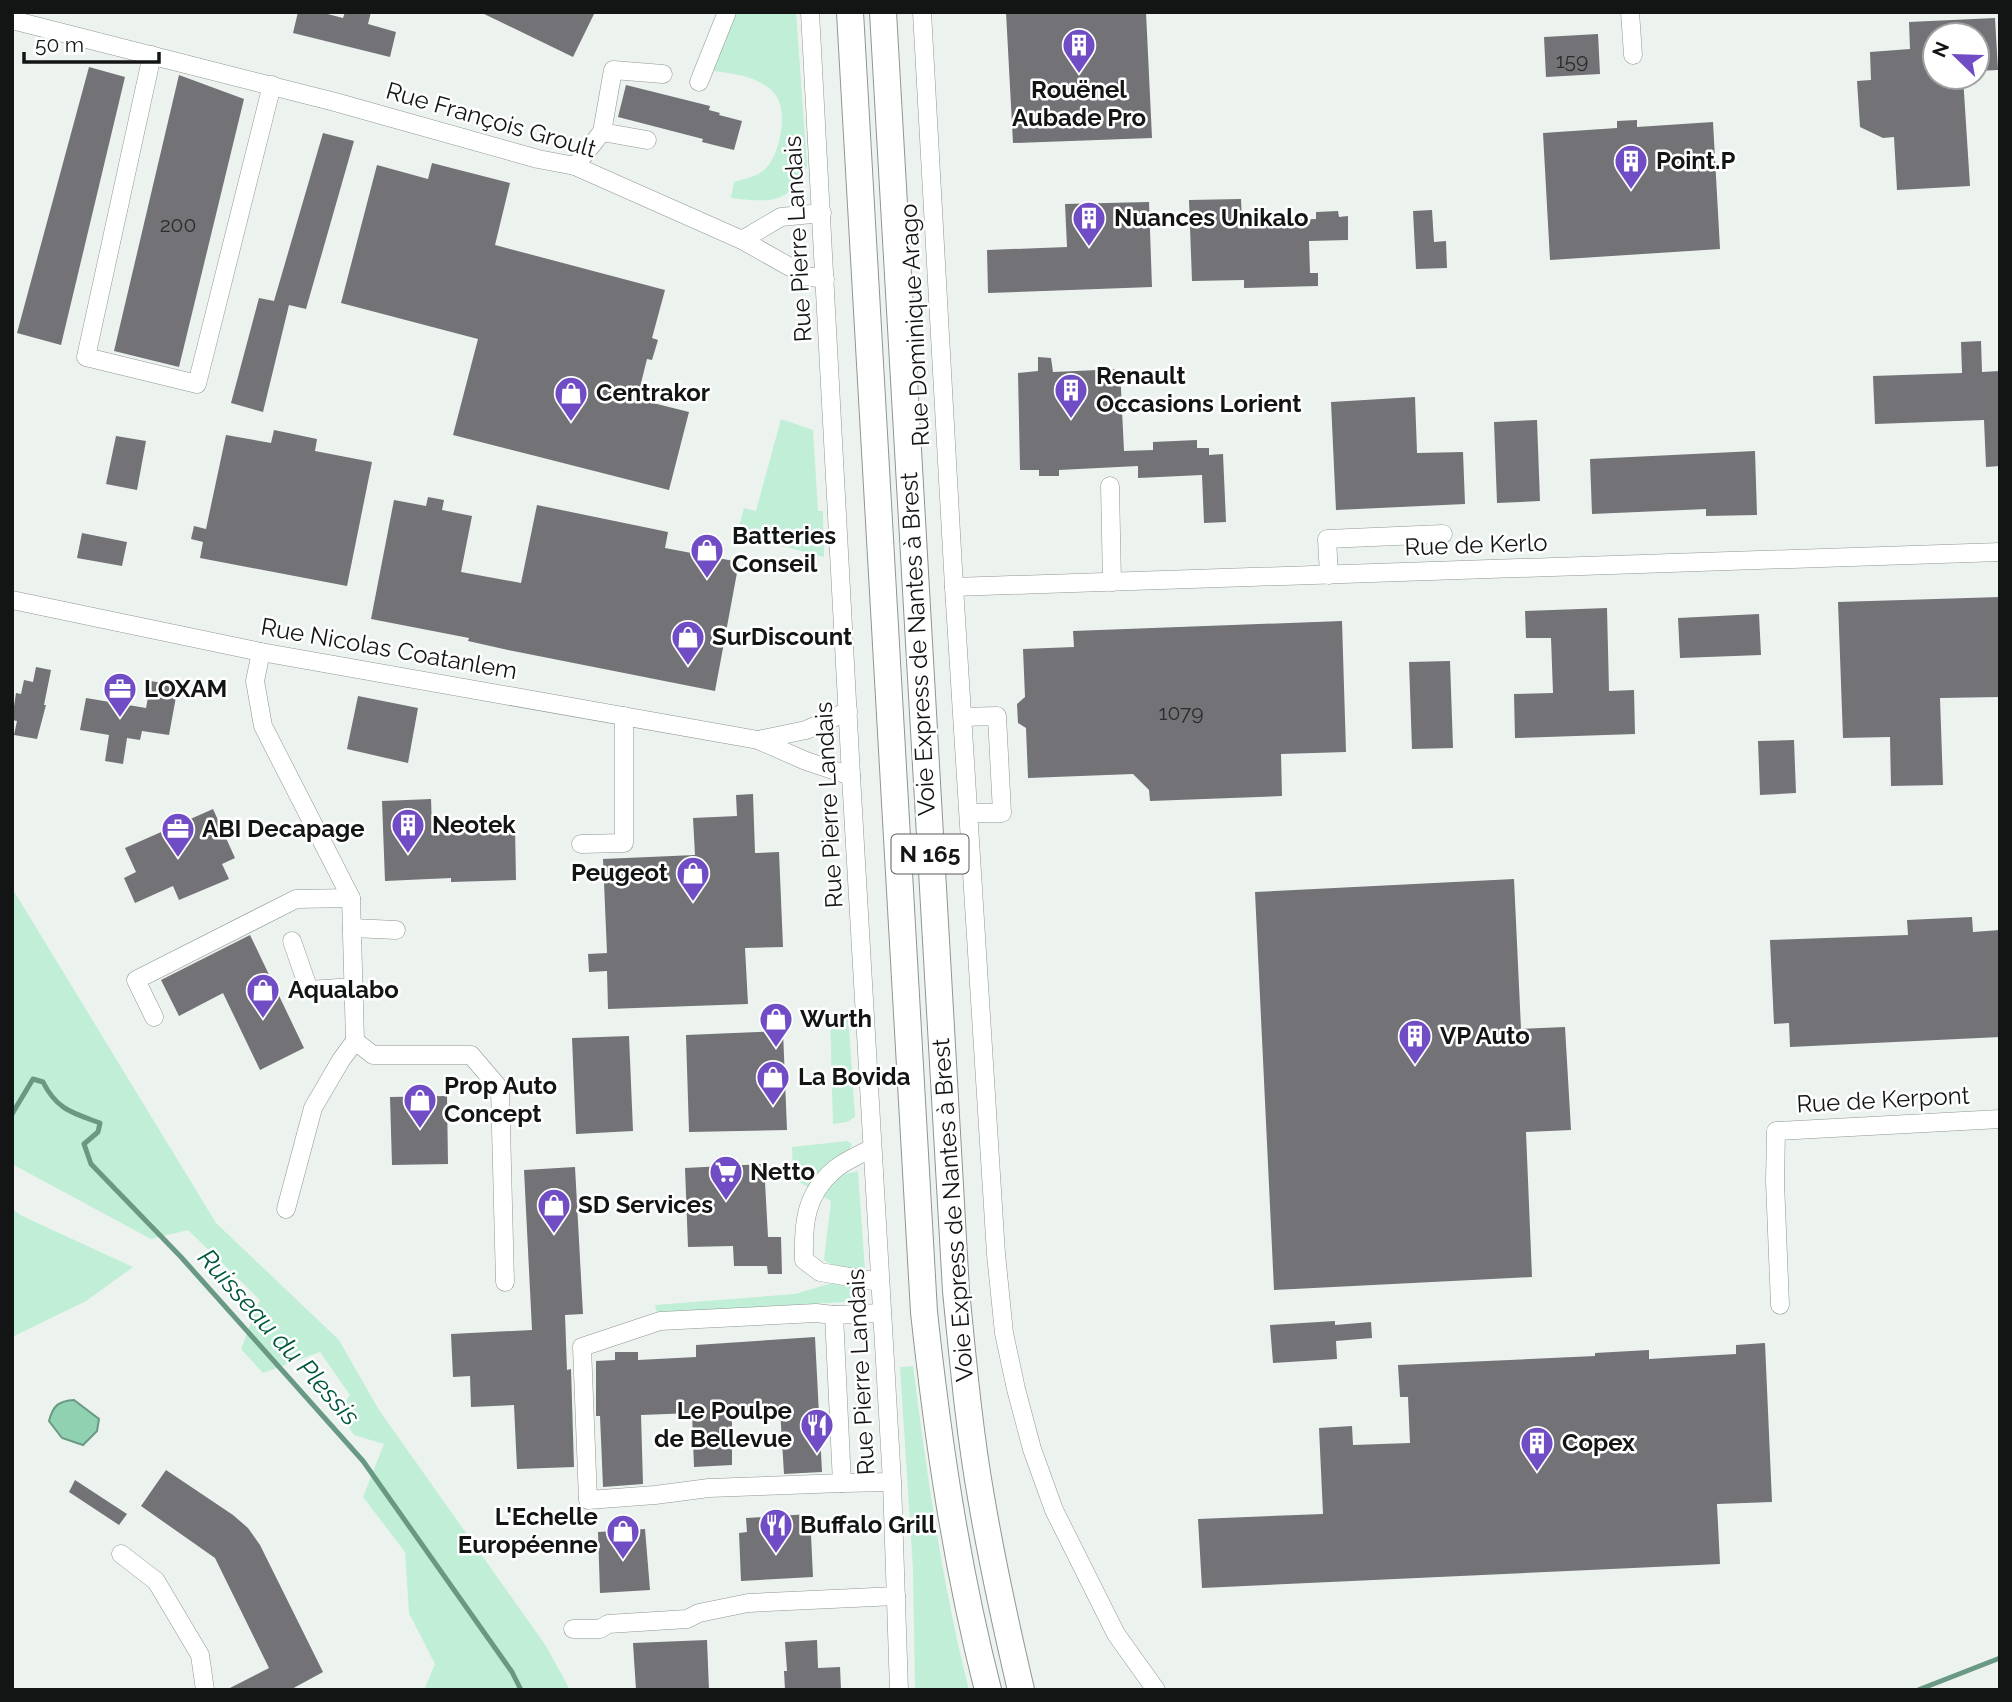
<svg xmlns="http://www.w3.org/2000/svg" width="2012" height="1702" font-family="Raleway,sans-serif">
<rect width="100%" height="100%" fill="#ecf3ef"/>
<g fill="#c0eed7">
<path d="M735,12h61l11,154c-20,40 -36,36 -76,32l3,-16c9,-3 23,-5 30,-12 16,-14 25,-58 11,-76 -16,-19 -44,-20 -66,-24z"/>
<path d="M781,419l32,11 5,81h5l1,46 -87,-23 7,-26 12,3z"/>
<path d="M12,888l204,335 123,117 40,70 167,236 24,44h-146l11,-26 -26,-51 -4,-61 -42,-55 21,-53 -30,-9 -15,-23 11,-17 -30,-43 -57,21 -22,-24 19,-49 -72,-70 -37,9 -139,-75z"/>
<path d="M848,1012l7,105 -8,5 -14,2 -3,-111z"/>
<path d="M847,1141l5,3 -3,6 -17,10 -23,28 -16,-10 -1,-31z"/>
<path d="M858,1171l7,99c-14,4 -29,-2 -41,-10l7,-59 -9,-5 12,-19z"/>
<path d="M12,1209l10,7 111,51 -47,34 -74,36z"/>
<path d="M836,1282l16,1 14,7 -1,8 -8,8 -13,-4 -185,11 -3,-2 -1,-6 140,-11z"/>
<path d="M913,1366c14,109 29,217 56,324h-54l-2,-121 -13,-202z"/>
</g>
<path fill="#90d1b2" stroke="#6a9983" stroke-width="2" d="M74,1400l25,19 -2,12 -14,14 -21,-7 -13,-17c4,-16 10,-20 25,-21z"/>
<g fill="none" stroke-linecap="round" stroke-linejoin="round">
<g stroke="#6a9983" stroke-width="5">
<path d="M12,1114l21,-35 10,3c14,28 30,31 57,41l-2,9 -14,12 7,20 90,93 182,204 149,211 9,18"/>
<path d="M1918,1690l82,-32"/>
</g>
</g>
<g fill="#727277">
<path d="M298,12h22l23,6 2,-6h26l-3,12 28,8 -6,25 -97,-24z"/>
<path d="M480,12h115l-22,45z"/>
<path d="M1006,12h140l6,126 -139,5z"/>
<path d="M1995,18l3,52 -21,1v-36h-42v42h28l7,109 -73,4 -3,-53 -11,1 -23,-11 -3,-46 14,-1 -1,-28 40,-3 -1,-27z"/>
<path d="M1598,34l2,40 -54,3 -2,-40z"/>
<path d="M89,67l36,10 -64,268 -44,-12z"/>
<path d="M179,75l65,24 -65,268 -65,-16z"/>
<path d="M626,85l84,21 -1,4 11,3 -1,2 23,6 -8,29 -32,-8 1,-3 -85,-22z"/>
<path d="M1637,120v7l76,-5 7,127 -170,11 -7,-127 74,-5v-7z"/>
<path d="M323,133l31,8 -48,168 -17,-4 -26,107 -32,-9 28,-105 15,3z"/>
<path d="M432,163l78,20 -15,62 170,45 -13,48 6,2 -6,20 -5,-1 -10,40 52,13 -20,78 -216,-55 25,-96 -137,-36 36,-138 51,14z"/>
<path d="M1241,199l1,23 74,-3v-7l22,-1 1,6 9,-1v24l-39,1 1,32h8v13l-74,2v-8l-52,1 -3,-81z"/>
<path d="M1149,202l3,85 -164,6 -1,-43 80,-3 -2,-43z"/>
<path d="M1432,210l2,32 12,-1 1,27 -31,1 -3,-58z"/>
<path d="M1981,341l1,31 18,-1v95l-14,1 -2,-47 -109,4 -2,-48 89,-3 -1,-31z"/>
<path d="M1038,357l13,1 2,14 67,-3 4,82 29,-1v-8l44,-2v8h12v7l14,-1 3,68 -22,1 -2,-48 -64,3v-12l-79,4v6h-20v-6h-19l-2,-97 20,-2z"/>
<path d="M1415,397l2,56 46,-1 2,52 -129,6 -5,-108z"/>
<path d="M1537,420l3,81 -43,2 -3,-81z"/>
<path d="M274,430l43,9 -2,12 57,11 -25,124 -147,-28 3,-16 -12,-3 3,-13 12,3 20,-94 45,8z"/>
<path d="M116,436l30,5 -9,49 -31,-6z"/>
<path d="M1755,451l2,64 -51,1v-7l-114,5 -2,-55z"/>
<path d="M428,497l16,3 -2,10 30,6 -11,56 60,11 16,-78 131,27 -3,16 74,14 -24,129 -207,-41 -40,-9 1,-3 -98,-19 23,-119 32,6z"/>
<path d="M82,533l45,9 -5,24 -45,-8z"/>
<path d="M2000,597v100l-60,1 3,87 -52,1 -1,-49 -47,1 -5,-136z"/>
<path d="M1607,608l2,83 25,-1 1,44 -120,4 -1,-44 39,-1 -2,-55h-25l-1,-27z"/>
<path d="M1759,614l2,41 -81,3 -2,-40z"/>
<path d="M1342,621l4,131 -65,2 1,42 -132,5 -1,-11 -16,-16 -105,4 -2,-50 -8,-5 -1,-19 8,-7 -2,-48 51,-2 -1,-16z"/>
<path d="M1450,661l3,87 -41,1 -3,-87z"/>
<path d="M36,667l15,3 -7,35h2l-9,34 -23,-4 3,-14 -5,-1 4,-27 5,1 3,-14 9,2z"/>
<path d="M151,681l27,5 -9,49 -27,-4 -2,9 -13,-2 -4,26 -18,-3 4,-26 -29,-5 6,-32 60,10z"/>
<path d="M358,696l60,12 -10,55 -61,-14z"/>
<path d="M1794,740l2,53 -36,2 -2,-54z"/>
<path d="M753,794l2,59 24,-1 4,95 -38,1 3,56 -140,5 -1,-38 -18,1 -1,-18 19,-1 -4,-94 92,-4 -2,-37 44,-2 -1,-21z"/>
<path d="M431,799l1,29 83,-1 1,53 -65,2v-4l-66,3 -3,-80z"/>
<path d="M213,809l22,49 -13,6 7,15 -50,21 -6,-14 -38,17 -11,-25 12,-6 -11,-24z"/>
<path d="M1514,879l7,150 44,-2 6,103 -45,2 6,145 -258,13 -19,-398z"/>
<path d="M1972,917l1,15 27,-2v107l-210,10 -1,-24 -15,1 -4,-84 138,-5 -1,-15z"/>
<path d="M250,935l54,113 -44,22 -37,-77 -44,23 -18,-36z"/>
<path d="M783,1031l4,99 -98,2 -3,-97z"/>
<path d="M629,1036l4,95 -57,3 -4,-96z"/>
<path d="M447,1096l1,68 -56,1 -2,-68z"/>
<path d="M764,1164l4,73h13l1,37h-14l-1,-8h-33l-1,-20 -45,1 -3,-79z"/>
<path d="M575,1167l8,147 -18,1 2,55 4,-1 3,98 -57,2 -3,-64 -43,2 -1,-31 -17,1 -2,-43 81,-4 -8,-160z"/>
<path d="M1335,1321v4l36,-3 1,16 -36,3 1,18 -64,4 -3,-38z"/>
<path d="M815,1337l7,135 -38,2 -4,-65 -48,2v54l-38,2 -2,-54 -51,2 2,69 -40,3 -3,-71h-4v-55l19,-1v-8h23v8l58,-3v-12z"/>
<path d="M1765,1343l7,159 -55,2 3,60 -518,24 -4,-69 125,-5 -4,-86 33,-2 1,19 57,-2 -2,-46h-8l-2,-32 197,-9v-3l54,-3v9l87,-5v-9z"/>
<path d="M166,1470l67,45 15,13 12,17 63,127 -33,18h-64l43,-22 -54,-110 -74,-52z"/>
<path d="M75,1480l52,34 -8,11 -50,-33z"/>
<path d="M810,1514l3,63 -72,4 -2,-48 8,-1 -1,-14z"/>
<path d="M645,1529l5,61 -50,3 -2,-61z"/>
<path d="M707,1640l2,50h-73l-3,-47z"/>
<path d="M817,1640l1,28 22,-1 1,23h-56l-1,-19h3l-2,-29z"/>
</g>
<g fill="none" stroke-linecap="round" stroke-linejoin="round">
<defs>
<g id="minor">
<path d="M810,12l41,764 41,706 7,208"/>
<path d="M922,12l32,575 42,667 8,79 12,56 16,60 22,61 62,124 40,56"/>
<path d="M1630,12l3,43"/>
<path d="M12,20l323,82 203,57 37,7 167,74 64,36 19,3"/>
<path d="M152,55l-66,302 111,27 75,-299"/>
<path d="M699,82l28,-70"/>
<path d="M602,132l11,-62 50,4"/>
<path d="M575,166l27,-34 45,8"/>
<path d="M742,240l39,-23 41,-4"/>
<path d="M1110,486l2,96"/>
<path d="M1329,575l-2,-36 116,-5"/>
<path d="M954,587l1046,-35"/>
<path d="M12,600l249,52 497,88 48,21 45,15"/>
<path d="M261,652l-6,29 8,45 88,172 4,143"/>
<path d="M963,717l34,-1 5,97h-33"/>
<path d="M758,740l48,-10 42,-19"/>
<path d="M581,844l43,-1v-127"/>
<path d="M352,928l44,2"/>
<path d="M292,941l17,49 45,-3"/>
<path d="M154,1017l-18,-37 160,-81 55,-1"/>
<path d="M355,1041l18,14h98l29,34 5,193"/>
<path d="M872,1148c-12,7 -28,13 -38,22 -29,25 -31,54 -30,90l16,12 60,10"/>
<path d="M286,1209l27,-101 28,-48 14,-19"/>
<path d="M1780,1305l-5,-123 1,-51 224,-12"/>
<path d="M882,1313l-48,2 8,168 50,-1"/>
<path d="M834,1315l-18,-2 -156,8 -78,26 6,153 67,-5 54,-7 133,-5"/>
<path d="M121,1554l35,27 44,74 5,35"/>
<path d="M573,1629h27l8,-5 79,-5 12,-6 49,-10 148,-7"/>
</g>
<g id="highway">
<path d="M850,12l74,1300c14,128 32,253 64,378"/>
<path d="M883,12l73,1279c7,69 13,138 25,206 11,65 25,129 40,193"/>
</g>
</defs>
<use href="#minor" stroke="#8f9692" stroke-width="19"/>
<use href="#highway" stroke="#8f9692" stroke-width="28"/>
<use href="#minor" stroke="#fff" stroke-width="18"/>
<use href="#highway" stroke="#fff" stroke-width="26"/>
</g>
<defs>
<symbol id="building-pin" viewBox="-11 -11 22 30"><path d="M0 17L-7.5 6A9.5 9.5 0 1 1 7.5 6Z" fill="#704cc5" stroke="#fff"/><path d="M-4-6H4V6H1V3H-1V6H-4ZM-2.5-4.3h1.7v1.8h-1.7ZM.8-4.3h1.7v1.8H.8ZM-2.5-1h1.7V.8h-1.7ZM.8-1h1.7V.8H.8Z" fill="#fff"/></symbol>
<symbol id="shop-pin" viewBox="-11 -11 22 30"><path d="M0 17L-7.5 6A9.5 9.5 0 1 1 7.5 6Z" fill="#704cc5" stroke="#fff"/><path d="M-5-2.5h2.3a2.7 3.5 0 0 1 5.4 0H5L5.5 6h-11ZM-1.5-2.5h3a1.5 2.3 0 0 0-3 0Z" fill="#fff"/></symbol>
<symbol id="office-pin" viewBox="-11 -11 22 30"><path d="M0 17L-7.5 6A9.5 9.5 0 1 1 7.5 6Z" fill="#704cc5" stroke="#fff"/><path d="M-6-3h4V-5.5h4V-3h4V5H-6ZM-1-4.5V-3h2v-1.5ZM-6 0V1H6V0Z" fill="#fff"/></symbol>
<symbol id="supermarket-pin" viewBox="-11 -11 22 30"><path d="M0 17L-7.5 6A9.5 9.5 0 1 1 7.5 6Z" fill="#704cc5" stroke="#fff"/><path d="M-6-5.5h2.5l.6 2H6L4.5 2H-2.5L-4.4-4H-6ZM-1.5 3.2a1.3 1.3 0 1 0 .1 0ZM3 3.2a1.3 1.3 0 1 0 .1 0Z" fill="#fff"/></symbol>
<symbol id="restaurant-pin" viewBox="-11 -11 22 30"><path d="M0 17L-7.5 6A9.5 9.5 0 1 1 7.5 6Z" fill="#704cc5" stroke="#fff"/><path d="M-5-6h1v4h1v-4h1v4h1v-4h1v5L-1.5 .5V6h-2V.5L-5-1ZM5-6V6H3V1.5H1.5Q1.5-4 5-6Z" fill="#fff"/></symbol>
</defs>
<g fill-rule="evenodd">
<use href="#building-pin" x="1060" y="26" width="38" height="52"/>
<use href="#building-pin" x="1612" y="142" width="38" height="52"/>
<use href="#building-pin" x="1070" y="199" width="38" height="52"/>
<use href="#building-pin" x="1052" y="371" width="38" height="52"/>
<use href="#shop-pin" x="552" y="374" width="38" height="52"/>
<use href="#shop-pin" x="688" y="531" width="38" height="52"/>
<use href="#shop-pin" x="669" y="618" width="38" height="52"/>
<use href="#office-pin" x="101" y="670" width="38" height="52"/>
<use href="#building-pin" x="389" y="806" width="38" height="52"/>
<use href="#office-pin" x="159" y="810" width="38" height="52"/>
<use href="#shop-pin" x="674" y="854" width="38" height="52"/>
<use href="#shop-pin" x="244" y="971" width="38" height="52"/>
<use href="#shop-pin" x="757" y="1000" width="38" height="52"/>
<use href="#building-pin" x="1396" y="1017" width="38" height="52"/>
<use href="#shop-pin" x="754" y="1058" width="38" height="52"/>
<use href="#shop-pin" x="401" y="1081" width="38" height="52"/>
<use href="#supermarket-pin" x="707" y="1153" width="38" height="52"/>
<use href="#shop-pin" x="535" y="1186" width="38" height="52"/>
<use href="#restaurant-pin" x="798" y="1406" width="38" height="52"/>
<use href="#building-pin" x="1518" y="1424" width="38" height="52"/>
<use href="#restaurant-pin" x="757" y="1506" width="38" height="52"/>
<use href="#shop-pin" x="604" y="1512" width="38" height="52"/>
</g>
<g text-anchor="middle" stroke-width="5" stroke-linejoin="round" paint-order="stroke">
<g font-size="21" fill="#2b2c2d">
<text x="1572" y="68">159</text>
<text x="178" y="232">200</text>
<text x="1181" y="720">1079</text>
</g>
<rect fill="#fff" stroke="#5a5b5a" stroke-width="2" x="891.5" y="834.5" width="77" height="39" rx="5"/>
<g font-size="23" font-weight="bold" fill="#131514">
<text x="930" y="862">N 165</text>
</g>
<g font-size="24" font-weight="bold" fill="#131514" stroke="#fff" text-anchor="start">
<text x="1079" y="98" text-anchor="middle">Rouënel<tspan x="1079" dy="28">Aubade Pro</tspan></text>
<text x="1656" y="169">Point.P</text>
<text x="1114" y="226">Nuances Unikalo</text>
<text x="1096" y="384">Renault<tspan x="1096" dy="28">Occasions Lorient</tspan></text>
<text x="596" y="401">Centrakor</text>
<text x="732" y="544">Batteries<tspan x="732" dy="28">Conseil</tspan></text>
<text x="712" y="645">SurDiscount</text>
<text x="144" y="697">LOXAM</text>
<text x="432" y="833">Neotek</text>
<text x="202" y="837">ABI Decapage</text>
<text x="668" y="881" text-anchor="end">Peugeot</text>
<text x="288" y="998">Aqualabo</text>
<text x="800" y="1027">Wurth</text>
<text x="1440" y="1044">VP Auto</text>
<text x="798" y="1085">La Bovida</text>
<text x="444" y="1094">Prop Auto<tspan x="444" dy="28">Concept</tspan></text>
<text x="750" y="1180">Netto</text>
<text x="578" y="1213">SD Services</text>
<text x="792" y="1419" text-anchor="end">Le Poulpe<tspan x="792" dy="28">de Bellevue</tspan></text>
<text x="1562" y="1451">Copex</text>
<text x="598" y="1525" text-anchor="end">L'Echelle<tspan x="598" dy="28">Européenne</tspan></text>
<text x="800" y="1533">Buffalo Grill</text>
</g>
<g font-size="24" fill="#131514" stroke="#fff">
<text transform="translate(491 120) rotate(16)" y="8">Rue François Groult</text>
<text transform="translate(798 239) rotate(-93)" y="8">Rue Pierre Landais</text>
<text transform="translate(915 325) rotate(-93)" y="8">Rue Dominique Arago</text>
<text transform="translate(1476 545) rotate(-2)" y="8">Rue de Kerlo</text>
<text transform="translate(918 644) rotate(-93)" y="8">Voie Express de Nantes à Brest</text>
<text transform="translate(389 649) rotate(10)" y="8">Rue Nicolas Coatanlem</text>
<text transform="translate(829 805) rotate(-93)" y="8">Rue Pierre Landais</text>
<text transform="translate(1883 1100) rotate(-3)" y="8">Rue de Kerpont</text>
<text transform="translate(953 1210) rotate(-94)" y="8">Voie Express de Nantes à Brest</text>
<text transform="translate(861 1372) rotate(-93)" y="8">Rue Pierre Landais</text>
</g>
<g font-size="26" font-style="italic" fill="#00573b" stroke="#fff">
<text transform="translate(279 1337) rotate(48)" y="9">Ruisseau du Plessis</text>
</g>
</g>
<rect width="2012" height="1702" fill="none" stroke="#131514" stroke-width="28"/>
<g transform="translate(1956 56) rotate(293)"><circle r="33" fill="#ffffff" stroke="#a1a1a1" stroke-width="2"/>
<path d="M0-5L12 26L0 18L-12 26Z" fill="#704cc5"/>
<text y="-10" font-size="19" font-weight="bold" text-anchor="middle" fill="#131514">N</text>
</g>
<path d="M24 52v10h135v-10" fill="none" stroke="#131514" stroke-width="3.5"/>
<text x="35" y="52" font-size="21" fill="#131514" stroke="#ffffff" stroke-width="5" paint-order="stroke">50 m</text>
</svg>
